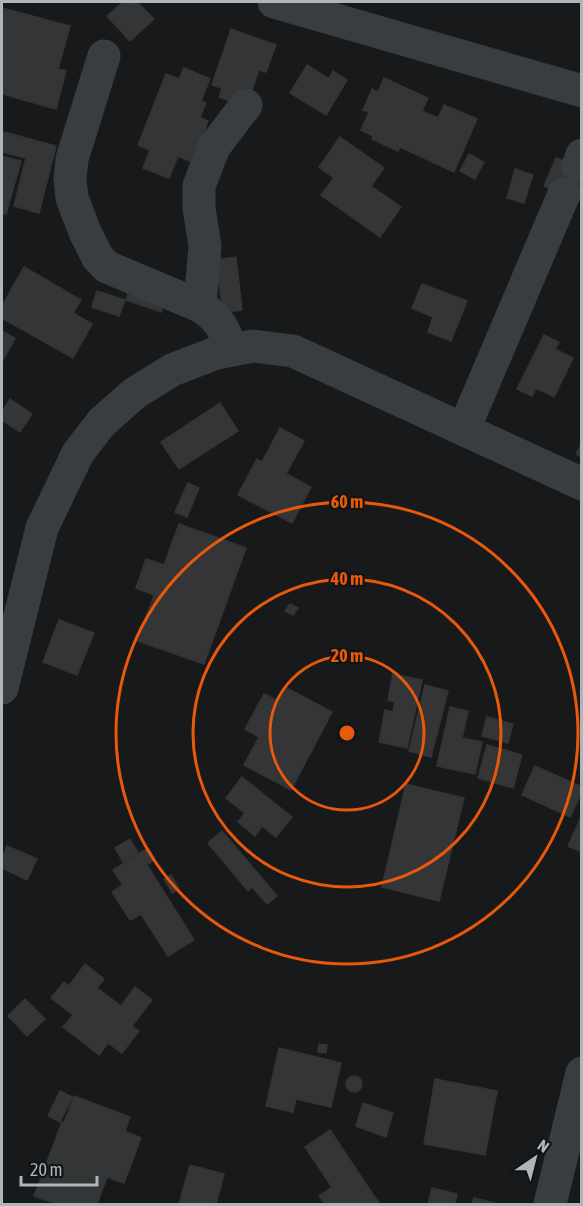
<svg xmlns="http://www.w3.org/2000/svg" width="583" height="1206" font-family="'Asap Condensed',sans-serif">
<rect width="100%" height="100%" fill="#18191a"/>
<g fill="#333536" stroke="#323436" stroke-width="1.5">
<path d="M123,2h14l17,17 -24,22 -23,-25z"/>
<path d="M2,8l68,18 -12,43 8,2 -10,38 -54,-15z"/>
<path d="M231,29l45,16 -10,27 -7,-2 -10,28 -16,4 -14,-5 3,-9 -10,-3z"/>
<path d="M307,65l22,14 4,-8 14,9 -21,35 -36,-22z"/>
<path d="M184,68l26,11 -9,22 5,2 -6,14 8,4 -7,19 -4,24 -19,-8 -9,22 -26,-10 7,-18 -12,-5 28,-71 13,5z"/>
<path d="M384,78l44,20 -6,13 16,7 6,-13 33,14 -23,53 -54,-25 -2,4 -26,-12 1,-3 -12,-6 8,-18 -6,-2 9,-21 6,3z"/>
<path d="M4,132l52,14 -17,67 -25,-7 12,-48 -24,-6z"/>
<path d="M340,137l44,31 -13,18 30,21 -21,30 -59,-42 13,-17 -15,-11z"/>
<path d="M469,154l15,8 -9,17 -15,-8z"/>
<path d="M2,156l19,5 -15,53 -4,-1z"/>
<path d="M556,158l26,10v33l-38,-15z"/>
<path d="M515,169l18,6 -9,28 -17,-5z"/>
<path d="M236,257l6,53 -19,2 -7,-52z"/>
<path d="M24,267l57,33 -8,13 19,11 -19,34 -71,-40v-12z"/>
<path d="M422,284l45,17 -16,40 -23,-9 5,-15 -21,-9z"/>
<path d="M129,289l36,12 -4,11 -35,-12z"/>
<path d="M97,291l28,9 -6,16 -27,-9z"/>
<path d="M2,331l13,7 -13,24z"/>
<path d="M544,335l15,7 -4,7 18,9 -19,39 -18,-9 -4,8 -15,-7z"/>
<path d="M10,399l22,15 -12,18 -18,-12v-8z"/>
<path d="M220,403l18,28 -59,38 -18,-27z"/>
<path d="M280,428l24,13 -18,33 25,13 -19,36 -54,-28 19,-36 5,3z"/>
<path d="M582,443v14l-6,-3z"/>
<path d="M188,483l11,5 -12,29 -12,-5z"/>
<path d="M179,524l67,24 -42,116 -66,-23 16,-46 -18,-7 10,-29 18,6z"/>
<path d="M290,604l8,4 -5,7 -8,-4z"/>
<path d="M59,620l35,13 -17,42 -34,-13z"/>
<path d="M393,674l29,6 -15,68 -28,-6 6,-32 8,2 2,-10 -7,-2z"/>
<path d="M425,685l23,6 -17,66 -22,-6z"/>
<path d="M285,687l47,25 -41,78 -47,-25 15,-28 -14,-8 19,-35 14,7z"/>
<path d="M450,707l18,4 -6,27 20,4 -7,32 -38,-8z"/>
<path d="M487,717l26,7 -5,19 -26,-7z"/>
<path d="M487,745l35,10 -9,33 -35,-10z"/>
<path d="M535,766l47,21v4l-12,26 -48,-22z"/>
<path d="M242,777l50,40 -16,20 -14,-11 -7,10 -17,-14 7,-9 -19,-15z"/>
<path d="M406,784l58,14 -25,103 -57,-14z"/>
<path d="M581,817h1v35l-14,-6z"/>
<path d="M222,831l55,65 -10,8 -15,-17 -4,4 -40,-48z"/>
<path d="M130,839l8,14 -15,9 -8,-14z"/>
<path d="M7,846l30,13 -10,21 -25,-12v-9z"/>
<path d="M148,848l7,11 -8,6 47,75 -26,16 -27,-42 -11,6 -18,-28 11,-7 -10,-15z"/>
<path d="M171,875l8,14 -7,4 -8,-14z"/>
<path d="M85,964l19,15 -7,9 24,18 14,-19 17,13 -20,26 7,5 -17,22 -14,-10 -9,12 -36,-28 10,-12 -22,-17 13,-16 5,4z"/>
<path d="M25,999l20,20 -18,17 -19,-20z"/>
<path d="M319,1044l8,1 -1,8 -8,-1z"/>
<path d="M279,1048l62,15 -10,44 -35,-8 -3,13 -27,-6z"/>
<circle cx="354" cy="1084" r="8"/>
<path d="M435,1079l62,12 -12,64 -61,-11z"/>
<path d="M60,1091l12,6 -12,25 -12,-6z"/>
<path d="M74,1096l56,21 -5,14 16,7 -17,45 -17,-6 -10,27h-40l-23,-8 28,-74 2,1z"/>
<path d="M363,1103l30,10 -7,24 -30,-11z"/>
<path d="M330,1130l42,63 8,11h-55l-6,-8 13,-9 -27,-40z"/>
<path d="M190,1165l34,9 -8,30h-37z"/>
<path d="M432,1188l25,6 -2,10h-27z"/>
<path d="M474,1198l21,5v1h-23z"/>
</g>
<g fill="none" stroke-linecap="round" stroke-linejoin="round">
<g stroke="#393d3f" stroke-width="33">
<path d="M274,2l308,89"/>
<path d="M104,56l-32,103 -2,21 2,18 13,34 13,26 9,9 93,39c20,13 24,23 32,44"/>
<path d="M578,166l4,-11"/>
<path d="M200,306l5,-60 -6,-38v-22l15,-39 32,-42"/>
<path d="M464,429l100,-235"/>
<path d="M2,688l40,-160 36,-75 24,-31 33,-29 37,-23 44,-17 37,-7 40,5 289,133"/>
<path d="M550,1204l32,-131"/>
</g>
</g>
<g fill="none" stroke="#e8590c" stroke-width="3">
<circle cx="347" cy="733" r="77"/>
<circle cx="347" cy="733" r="154"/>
<circle cx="347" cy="733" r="231"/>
</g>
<circle cx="347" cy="733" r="9" fill="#e8590c" stroke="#131415" stroke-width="3"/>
<g font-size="18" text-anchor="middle" font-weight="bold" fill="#e8590c" stroke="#131415" stroke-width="4.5" stroke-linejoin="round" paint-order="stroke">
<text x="347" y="508">60 m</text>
<text x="347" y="585">40 m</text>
<text x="347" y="662">20 m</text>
</g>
<rect width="583" height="1206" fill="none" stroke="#abb7ba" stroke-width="6"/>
<g transform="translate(535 1158) rotate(35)" stroke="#131415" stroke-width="4.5" paint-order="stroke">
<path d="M0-4.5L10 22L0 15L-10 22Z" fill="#abb7ba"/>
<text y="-9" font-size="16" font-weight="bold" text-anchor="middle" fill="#abb7ba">N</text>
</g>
<path d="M21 1176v9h76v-9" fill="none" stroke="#abb7ba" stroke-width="3"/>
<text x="30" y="1176" font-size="18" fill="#abb7ba" stroke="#131415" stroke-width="4.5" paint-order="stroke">20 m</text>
</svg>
